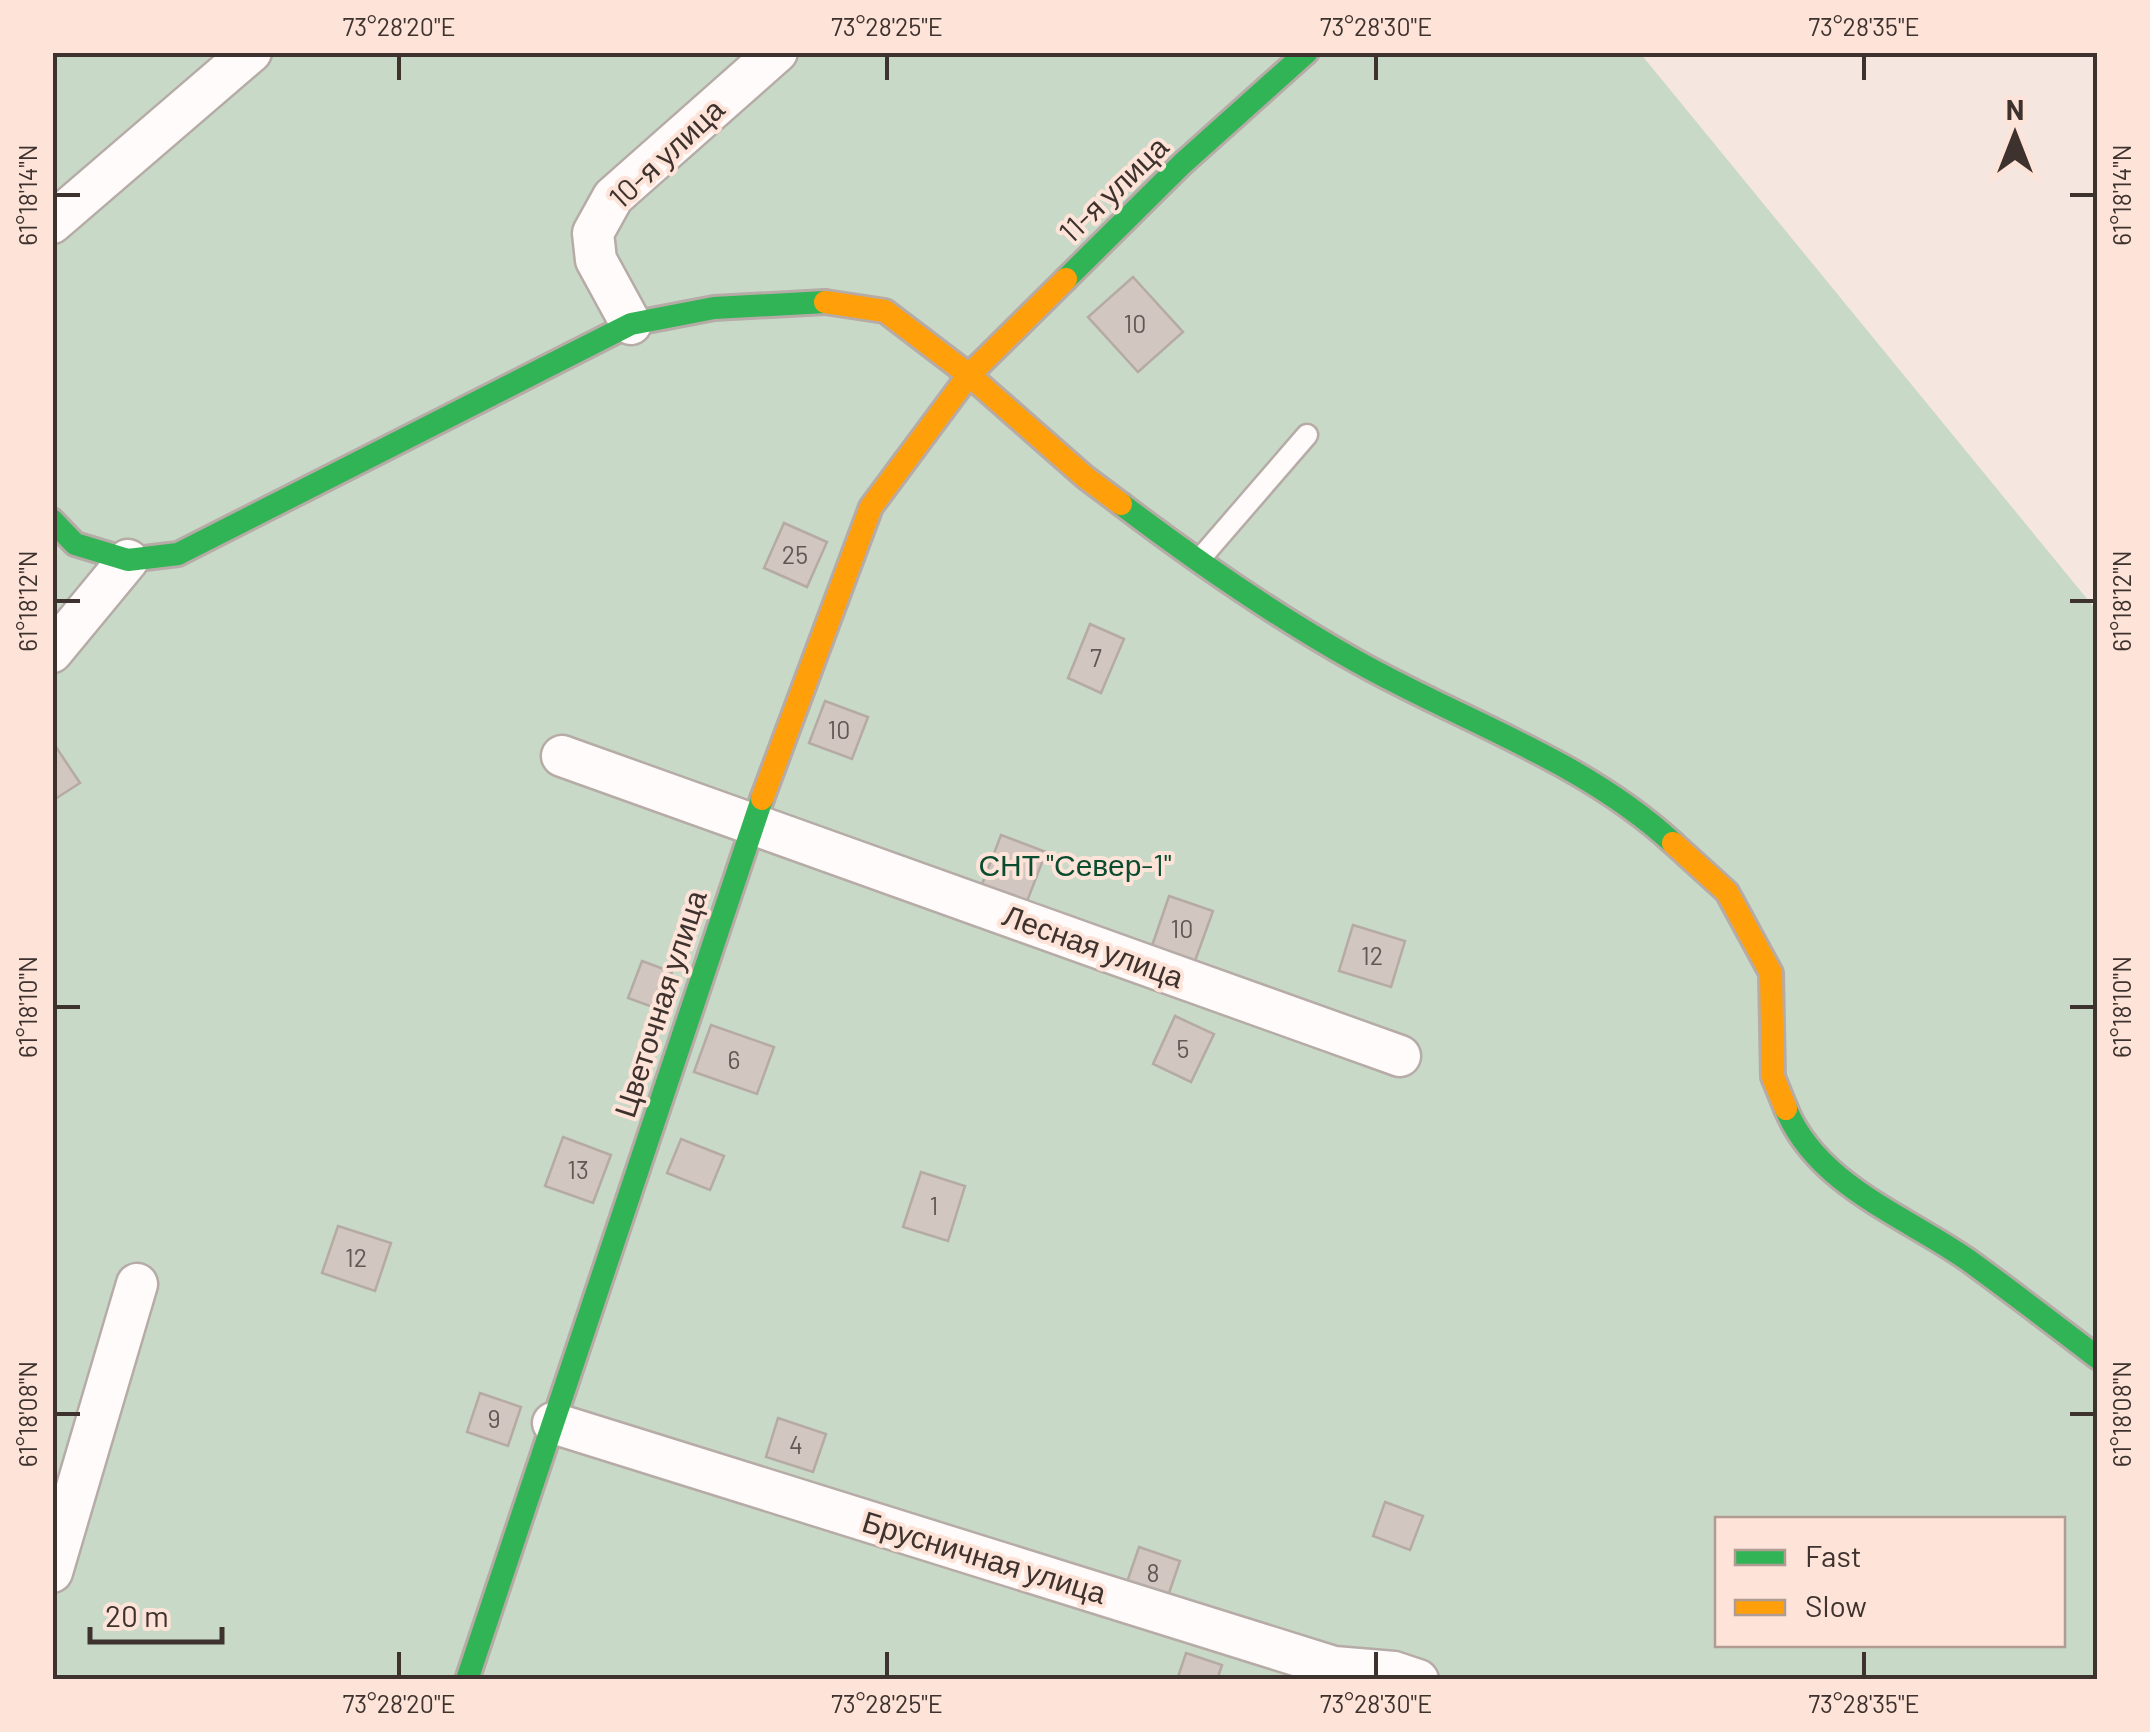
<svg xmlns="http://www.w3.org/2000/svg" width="2150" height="1732" font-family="Barlow,sans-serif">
<rect width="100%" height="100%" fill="#f6e6e0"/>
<path fill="#c8d9c8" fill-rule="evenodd" d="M52,53h1588l457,558v1068h-2044zM1718,1520h344v124h-344z"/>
<g fill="#d1c6c0" stroke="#b5aaa4" stroke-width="2.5">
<path d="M1133,277l50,55 -45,40 -50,-55z"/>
<path d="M784,523l43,19 -20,45 -43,-19z"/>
<path d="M1090,624l34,15 -23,54 -33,-15z"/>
<path d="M825,701l43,16 -16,42 -43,-16z"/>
<path d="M52,741l28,42 -28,18z"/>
<path d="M1001,835l45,17 -20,52 -45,-17z"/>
<path d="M1169,896l44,15 -18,50 -43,-15z"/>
<path d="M1353,925l52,16 -14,46 -52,-16z"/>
<path d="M642,961l30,11 -14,37 -30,-11z"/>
<path d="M1175,1016l39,18 -23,48 -38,-18z"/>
<path d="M711,1025l63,22 -17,47 -63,-22z"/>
<path d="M563,1137l48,18 -18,48 -48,-17z"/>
<path d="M681,1139l43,17 -14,34 -43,-17z"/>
<path d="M921,1172l44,14 -17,55 -45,-14z"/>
<path d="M338,1226l53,17 -16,48 -53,-18z"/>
<path d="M480,1393l41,14 -13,39 -41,-14z"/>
<path d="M778,1418l48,16 -13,38 -47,-15z"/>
<path d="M1385,1502l38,14 -13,34 -37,-14z"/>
<path d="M1139,1547l41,14 -13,38 -41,-14z"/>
<path d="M1186,1653l36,12 -5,15h-40z"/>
</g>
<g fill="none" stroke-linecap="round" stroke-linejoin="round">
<defs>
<path id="lane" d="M1199,560l108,-125"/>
<g id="street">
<path d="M52,223l199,-171"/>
<path d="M631,324l-35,-64 -3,-27 20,-36 164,-145"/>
<path d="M52,652l76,-92"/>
<path d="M562,756l838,300"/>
<path d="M553,1423l781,244 60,5 24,8"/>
<path d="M52,1572l85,-288"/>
</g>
<g id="fast">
<path d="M1066,279l116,-115 125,-112"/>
<path d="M1121,504c75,57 153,111 235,157 106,60 227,99 317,182"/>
<path d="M52,520l23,24 53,16 50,-6 453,-230 83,-16 111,-6"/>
<path d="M1786,1109c31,76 119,107 182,151 44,32 87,65 130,98"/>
<path d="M467,1680l295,-881"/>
</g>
<g id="slow">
<path d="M825,302l60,9 84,64 116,102 36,27"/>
<path d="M762,799l109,-292 98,-132 97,-96"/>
<path d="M1673,843l54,49 44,81 2,104 13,32"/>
</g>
</defs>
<use href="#lane" stroke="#b6aba6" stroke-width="25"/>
<use href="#street" stroke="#b6aba6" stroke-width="45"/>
<use href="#fast" stroke="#b6aba6" stroke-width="28"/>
<use href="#slow" stroke="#b6aba6" stroke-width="28"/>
<use href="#lane" stroke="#fefbfa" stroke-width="20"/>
<use href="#street" stroke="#fefbfa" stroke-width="40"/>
<use href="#fast" stroke="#30b455" stroke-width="22"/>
<use href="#slow" stroke="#ff9f0a" stroke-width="22"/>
</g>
<path fill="none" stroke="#3d322e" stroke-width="4" d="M399,55v25M887,55v25M1376,55v25M1864,55v25M55,195h25M2070,195h25M55,601h25M2070,601h25M55,1007h25M2070,1007h25M55,1414h25M2070,1414h25M399,1652v25M887,1652v25M1376,1652v25M1864,1652v25"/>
<g text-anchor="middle" stroke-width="8" stroke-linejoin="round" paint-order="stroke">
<g font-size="25" fill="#625752">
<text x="1135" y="333">10</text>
<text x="795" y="564">25</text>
<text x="1096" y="667">7</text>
<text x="839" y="739">10</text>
<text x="1182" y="938">10</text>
<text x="1372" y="965">12</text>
<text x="1183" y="1058">5</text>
<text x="734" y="1069">6</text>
<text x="578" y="1179">13</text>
<text x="934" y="1215">1</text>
<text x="356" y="1267">12</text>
<text x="494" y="1428">9</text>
<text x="796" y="1454">4</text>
<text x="1153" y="1582">8</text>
</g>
<g font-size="30" fill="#3d322e" stroke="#fee3d8">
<text transform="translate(667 154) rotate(-43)" y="10">10-я улица</text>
<text transform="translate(1114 190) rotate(-44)" y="10">11-я улица</text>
<text transform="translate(1093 947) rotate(20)" y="10">Лесная улица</text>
<text transform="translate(661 1004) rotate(-72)" y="10">Цветочная улица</text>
<text transform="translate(984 1558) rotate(17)" y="10">Брусничная улица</text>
</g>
<g font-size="30" fill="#0a4c30" stroke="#fee3d8">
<text x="1075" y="876">СНТ "Север-1"</text>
</g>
</g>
<rect width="2150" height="1732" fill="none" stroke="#fee3d8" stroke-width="110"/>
<rect x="1715" y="1517" width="350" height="130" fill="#fee3d8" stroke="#b19c94" stroke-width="2.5"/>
<rect x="1735" y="1550" width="50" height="15" fill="#30b455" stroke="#b19c94" stroke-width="2.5"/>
<text x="1805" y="1567" font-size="30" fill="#3d322e">Fast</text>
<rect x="1735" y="1600" width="50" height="15" fill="#ff9f0a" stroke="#b19c94" stroke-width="2.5"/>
<text x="1805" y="1617" font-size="30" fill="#3d322e">Slow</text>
<g transform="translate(2015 135)" stroke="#fee3d8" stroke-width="8" paint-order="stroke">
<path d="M0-8L18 38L0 25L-18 38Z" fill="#3d322e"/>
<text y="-15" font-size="28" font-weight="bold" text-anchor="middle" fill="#3d322e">N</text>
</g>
<path d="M90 1627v15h132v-15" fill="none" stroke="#3d322e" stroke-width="5"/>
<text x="105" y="1627" font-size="30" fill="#3d322e" stroke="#fee3d8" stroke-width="8" paint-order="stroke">20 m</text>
<rect x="55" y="55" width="2040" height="1622" fill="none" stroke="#3d322e" stroke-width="4"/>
<g font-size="25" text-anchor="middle" fill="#3d322e">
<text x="399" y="36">73°28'20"E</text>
<text x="887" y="36">73°28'25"E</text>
<text x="1376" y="36">73°28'30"E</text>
<text x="1864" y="36">73°28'35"E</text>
<text transform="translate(28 195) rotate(-90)" y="9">61°18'14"N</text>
<text transform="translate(2122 195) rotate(-90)" y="9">61°18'14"N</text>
<text transform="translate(28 601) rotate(-90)" y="9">61°18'12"N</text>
<text transform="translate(2122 601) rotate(-90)" y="9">61°18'12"N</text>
<text transform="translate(28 1007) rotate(-90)" y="9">61°18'10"N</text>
<text transform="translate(2122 1007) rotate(-90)" y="9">61°18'10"N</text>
<text transform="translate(28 1414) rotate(-90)" y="9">61°18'08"N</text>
<text transform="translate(2122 1414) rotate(-90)" y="9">61°18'08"N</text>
<text x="399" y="1713">73°28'20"E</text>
<text x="887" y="1713">73°28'25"E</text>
<text x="1376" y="1713">73°28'30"E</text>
<text x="1864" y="1713">73°28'35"E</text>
</g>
</svg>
